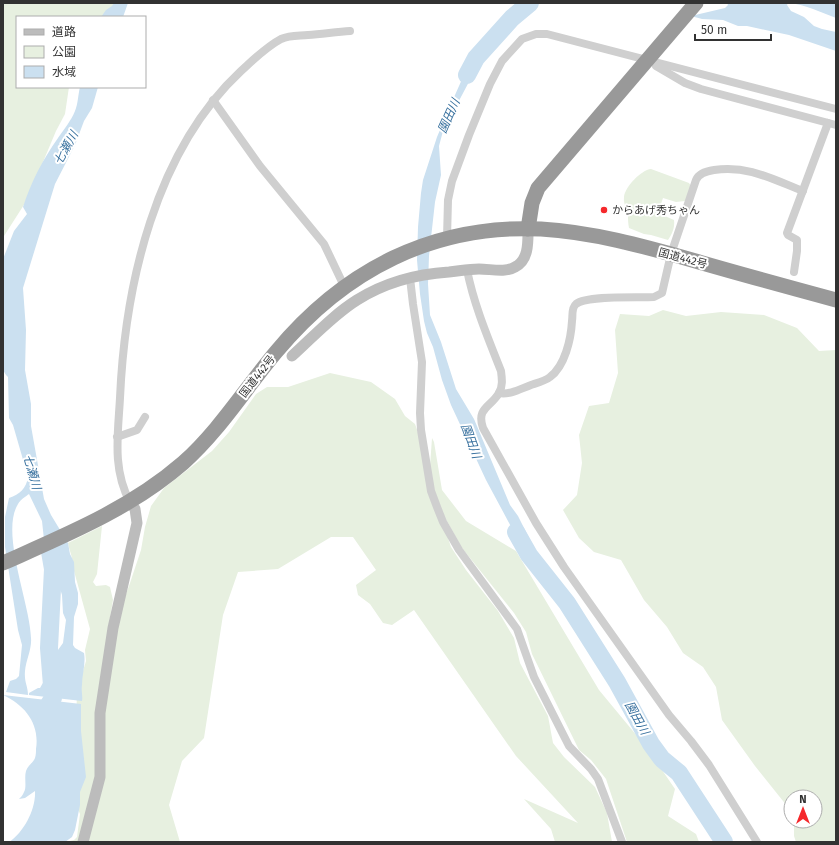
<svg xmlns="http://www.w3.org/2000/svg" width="839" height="845" font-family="'Fira Sans','Noto Sans JP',sans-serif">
<rect width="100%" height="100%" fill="#fff"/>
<g fill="#e7f0e0">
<path d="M3,3h115l-9,14h-92v70h52l-4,27 -9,17 -29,69 -23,36 -1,4z"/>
<path d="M651,169l38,14 3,5 -1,6 -6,7 -9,1 -13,-4 -5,15 16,7c1,8 -2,14 -6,20l-17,-5 -7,-1 -15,-6c-1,-5 -1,-8 -1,-13 0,-4 -5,-11 -4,-18 1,-10 17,-27 27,-28z"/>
<path d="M663,310l23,6 35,-4 43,3 33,13 22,23 17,-1v492h-40l-2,-6v-15h21v-24h-24v14l-36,-45 -33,-46 -6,-33 -13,-20 -20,-14 -16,-26 -23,-27 -23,-40 -27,-8 -15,-14 -16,-28 14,-15 5,-32 -3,-28 10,-29 20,-3 9,-30 -3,-43 5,-16 29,2z"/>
<path d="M330,373l41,9 24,17 10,17 10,8 15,42 2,-28 2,4 8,48 24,31 50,30 83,139 48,58 28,41 -7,27 28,18 3,8h-72l-21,-63 -15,-19 -12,-10 -47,-96 -6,-22 -12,-19 -52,-65 -19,-34 5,24 3,9 15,23 32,41 16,27 6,25 28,53 5,27 11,14 31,30 12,26 5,29h-57l-4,-13 -27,-30 54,24 -62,-67 -102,-146 -22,15 -9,-2 -13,-19 -12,-9 -2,-10 20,-15 -23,-33h-22l-53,32 -40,3 -15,43 -19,123 -22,23 -13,44 11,37h-115l9,-2 3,-3 3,-23 -6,-15 3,-108 9,-30 -1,-11 5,-21 -16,-58c0,-10 -4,-18 -6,-28l34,-17 -5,48 -4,8 3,4 10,-1 4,2 3,13 -5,29 17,-32 5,-14 11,-33 4,-23 6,-21 13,-18 48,-37 17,-19 27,-38 11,-7h21z"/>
</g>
<g fill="#cbe0f0">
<path d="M114,3h14l-5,14h-22l5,-7 6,-4z"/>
<path d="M525,3h13l-6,2 -15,11 -8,9 -7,12 -31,41 -28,53 -4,15 2,29 -6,27 -6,54 -1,28 2,31 11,27 15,47 18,30 36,86 8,11 29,58 20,29 -21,-24 -31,-45 -29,-54 -35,-75 -9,-25 -9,-33 -6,-14 -3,-12 -4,-27 -3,-34 1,-33 3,-34 2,-13 14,-43 14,-33 20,-45c5,-4 12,-5 17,-9 4,-4 6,-9 8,-14 7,-13 15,-26 29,-33z"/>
<path d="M727,3h61l-1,2 4,6 13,6 10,9 8,3 14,3v19l-47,-16 -42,-9h-9l-15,-6 -21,-1 -11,-3 34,-8 3,-3z"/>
<path d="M790,3h46v15c-15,-6 -31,-13 -46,-15z"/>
<path d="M80,87h18l-6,21 -8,13 -9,24 -20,39 -32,104 3,42 -1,40 6,34v22l13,73 7,16 17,28 2,11 4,8 1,20 3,11v11l-4,13 -1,28 2,3 9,5c2,11 -2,21 -2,32 -1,6 1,11 0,16l-53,-6v-2l9,-5h2l4,-7h2l1,-4 -4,-11 4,-8 11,-8 5,-7 3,-23 -3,-7 -1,-18 -4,-13v-5l-7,-8 -2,-10 -4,-10 -3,-28 -13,-27c-4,3 -8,5 -11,10 -18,29 12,99 13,134 1,11 -5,22 -6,33 -1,11 3,15 3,24l-22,-3 4,-11 6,-2 3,-3 3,-31 -4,-15 -13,-83v-30l4,-19c11,-4 17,-9 19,-21l-15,-52 -4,-7 -1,-41 -2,-2 -3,-5v-111l11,-28 13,-17 -4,-7c8,-25 20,-48 35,-69 6,-9 13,-17 17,-27 3,-7 3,-16 5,-24z"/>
<path d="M3,695l78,9v27l5,46 -6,15v13l-5,25 -3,7 -7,5h-56c15,-10 27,-33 26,-51l-10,7 -6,1c2,-2 4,-4 5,-7 3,-5 0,-14 2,-21 2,-6 7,-8 9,-13 1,-3 1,-7 1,-9 4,-25 -11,-44 -33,-54z"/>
</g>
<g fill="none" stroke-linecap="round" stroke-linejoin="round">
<g stroke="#cbe0f0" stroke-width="18">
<path d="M467,75l9,-17 36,-40 18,-15"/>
<path d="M516,532l13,23 38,48 50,79 34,62 11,15 17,14 45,69"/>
<path d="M48,721l-3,-10 8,-13 -4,-50 4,-79 -4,-23"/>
</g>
<g stroke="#cfcfcf" stroke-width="8">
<path d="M656,66l29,17 16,6 135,36"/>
<path d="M213,100l47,66 64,78 20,42"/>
<path d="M447,238l1,-38 4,-19 17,-46 21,-51 12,-23 20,-22 14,-5h11l289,75"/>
<path d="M467,270c7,35 21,68 34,101 1,8 2,15 -2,22 -8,14 -23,15 -16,35l53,95 28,44 105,148 22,26 18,24 48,77"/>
<path d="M794,272l3,-21v-11l-9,-5 -1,-2 41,-110"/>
<path d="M410,278l3,26 9,58 -2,51 1,17 10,61 6,16 6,15 16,28 58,79 17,48 35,69 22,23 7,10 24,63"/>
<path d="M499,393c11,2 21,-4 32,-8 6,-2 14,-4 19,-8 15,-11 21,-38 22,-56 1,-5 -1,-13 4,-17 12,-9 62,-6 78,-7l8,-4 9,-39 25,-74c3,-7 11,-9 18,-10 34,-5 58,9 89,21"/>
<path d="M117,437l20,-7 8,-13"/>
<path d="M130,502c-18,-33 -12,-68 -10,-104 5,-113 35,-247 121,-327 12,-11 25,-24 40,-32 9,-4 18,-3 27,-4 14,-1 28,-3 42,-4"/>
</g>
<g stroke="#bcbcbc" stroke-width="11">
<path d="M292,356c21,-19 41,-41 65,-56 27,-17 60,-26 92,-28 10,-1 20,-3 30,-3 12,0 26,4 36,-2 14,-7 13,-25 13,-38"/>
<path d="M83,842l17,-65v-64l13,-85 24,-105 -2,-14 -5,-7"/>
</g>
<g stroke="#999" stroke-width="15">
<path d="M528,229l4,-26 6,-15 158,-185"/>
<path d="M3,563c63,-28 127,-54 180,-100 36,-32 62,-74 93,-111 68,-82 157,-128 265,-123 51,3 102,17 151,31 48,14 96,27 144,40"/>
</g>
</g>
<circle fill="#f5282b" stroke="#fff" stroke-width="1.5" cx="604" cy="210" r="4"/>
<g text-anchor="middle" stroke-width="4" stroke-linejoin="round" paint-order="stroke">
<g font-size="11" fill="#323232" stroke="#fff" text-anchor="start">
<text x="612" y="214">からあげ秀ちゃん</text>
</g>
<g font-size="11" fill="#323232" stroke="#fff">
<text transform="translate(683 258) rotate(15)" y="4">国道442号</text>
<text transform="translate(257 376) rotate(-52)" y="4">国道442号</text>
</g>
<g font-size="12" font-style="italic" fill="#37709e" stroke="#fff">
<text transform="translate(449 116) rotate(-66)" y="4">園田川</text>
<text transform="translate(66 148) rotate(-61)" y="4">七瀬川</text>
<text transform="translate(471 441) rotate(70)" y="4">園田川</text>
<text transform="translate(32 472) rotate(74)" y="4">七瀬川</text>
<text transform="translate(637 718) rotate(61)" y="4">園田川</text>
</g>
</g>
<rect width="839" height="845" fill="none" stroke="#323232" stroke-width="8"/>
<rect x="16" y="16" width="130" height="72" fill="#ffffff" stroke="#adadad"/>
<rect x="24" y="29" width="20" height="6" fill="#bcbcbc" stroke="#adadad"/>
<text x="52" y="36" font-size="12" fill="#323232">道路</text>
<rect x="24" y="46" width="20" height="12" fill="#e7f0e0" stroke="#adadad"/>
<text x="52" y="56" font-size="12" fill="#323232">公園</text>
<rect x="24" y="66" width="20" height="12" fill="#cbe0f0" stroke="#adadad"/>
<text x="52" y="76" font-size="12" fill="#323232">水域</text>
<g transform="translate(803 809)"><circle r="19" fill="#ffffff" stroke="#adadad"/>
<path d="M0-3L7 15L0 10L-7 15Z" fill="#f5282b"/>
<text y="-6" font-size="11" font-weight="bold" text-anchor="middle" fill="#323232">N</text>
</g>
<path d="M695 34v6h76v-6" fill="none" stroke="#323232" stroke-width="2"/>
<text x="701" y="34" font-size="12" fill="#323232" stroke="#ffffff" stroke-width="3" paint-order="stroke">50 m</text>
</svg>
